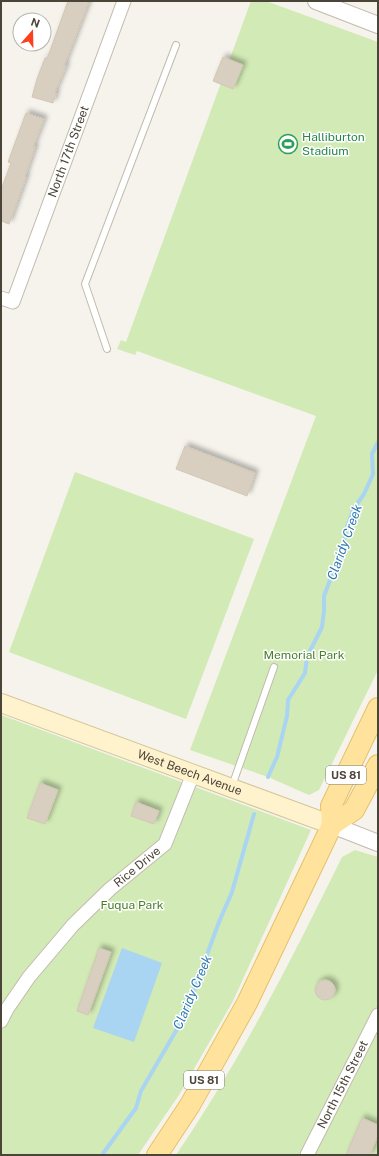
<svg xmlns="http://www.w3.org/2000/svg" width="379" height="1156" font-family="'Public Sans',sans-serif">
<defs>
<filter id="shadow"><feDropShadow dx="3.5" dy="-3.5" stdDeviation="2" flood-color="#0004"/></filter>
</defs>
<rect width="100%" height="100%" fill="#f6f3ec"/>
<g fill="#d2eab5">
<path d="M251,1h15l112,41v628l-59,120 -10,5 -41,-18 -78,-27 126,-334 -179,-65 -2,4 -18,-6 4,-9 5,2z"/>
<path d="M75,472l179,67 -68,180 -177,-67z"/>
<path d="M1,715l310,115 -78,171 -54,94 -41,60h-137z"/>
<path d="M355,850l23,7v298h-202c64,-94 116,-196 166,-298z"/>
</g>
<path fill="#a9d4f2" d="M122,948l40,15 -28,79 -41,-14z"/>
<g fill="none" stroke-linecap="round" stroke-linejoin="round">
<g stroke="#a9d4f2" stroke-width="4">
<path d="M268,777l9,-20 10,-41 1,-16 17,-27 2,-16 15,-30 2,-16v-15l9,-24 8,-14 5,-28 7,-20 11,-16 9,-20 -1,-20 6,-12"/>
<path d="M102,1155l34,-47 5,-17 43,-74 35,-95 13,-30 22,-78"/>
</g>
</g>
<g fill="#d8cfc1" stroke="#d3c7b4" filter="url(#shadow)">
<path d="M68,1h21l-25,65h2l-11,26 1,1 -3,10 -21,-6 5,-18 8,-21 2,1z"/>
<path d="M223,57l20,8 -10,24 -20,-8z"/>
<path d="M26,113l18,6 -11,28h2l-10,29 1,1 -17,47 -8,-3v-31l10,-27 -3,-1z"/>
<path d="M185,446l70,27 -8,23 -71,-27z"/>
<path d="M40,783l18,7 -13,34 -18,-6z"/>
<path d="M136,802l23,9 -5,13 -23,-8z"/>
<path d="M99,948l12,4 -23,63 -11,-4z"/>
<circle cx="325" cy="990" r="10"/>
<path d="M362,1118l16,7v10l-8,20h-24z"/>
</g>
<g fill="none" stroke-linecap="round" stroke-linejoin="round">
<defs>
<g id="service">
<path d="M107,349l-22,-65 91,-239"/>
<path d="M232,786l42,-119"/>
</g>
<g id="minor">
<path id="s1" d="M1,298l12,4 111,-301"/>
<path id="s2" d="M1,1021l6,-12 22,-32 44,-52 37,-36 55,-45 28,-70"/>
<path id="s3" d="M307,1155l71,-140"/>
</g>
<g id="tertiary">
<path d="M316,1l62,24"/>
<path d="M332,825l46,18"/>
</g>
<g id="secondary">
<path id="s4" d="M1,703l331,122"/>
</g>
<g id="primary">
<path d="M332,825l22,-15 24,-45"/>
<path d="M157,1155l33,-50 57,-102 85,-178 -1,-19 47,-98"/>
</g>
</defs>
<use href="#service" stroke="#c2bbae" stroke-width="8"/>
<use href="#minor" stroke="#c2bbae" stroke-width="15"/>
<use href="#tertiary" stroke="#c2bbae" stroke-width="18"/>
<use href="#secondary" stroke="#d6c79b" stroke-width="20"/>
<use href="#primary" stroke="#e6c16a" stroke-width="22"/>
<use href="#service" stroke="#fff" stroke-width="6"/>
<use href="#minor" stroke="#fff" stroke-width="13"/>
<use href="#tertiary" stroke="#fff" stroke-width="16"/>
<use href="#secondary" stroke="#fff3cd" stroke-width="18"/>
<use href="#primary" stroke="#ffe39c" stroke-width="20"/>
</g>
<defs>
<symbol id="stadium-ring" viewBox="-11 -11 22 22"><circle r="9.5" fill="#fff" stroke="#2e9e5b" stroke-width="1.5"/><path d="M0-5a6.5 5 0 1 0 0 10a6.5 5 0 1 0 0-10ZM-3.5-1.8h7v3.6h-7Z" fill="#2e9e5b"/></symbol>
</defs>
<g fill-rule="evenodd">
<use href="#stadium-ring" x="277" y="133" width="22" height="22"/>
</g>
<g text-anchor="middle" stroke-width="3" stroke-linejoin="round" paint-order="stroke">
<g fill="#fff" stroke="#817c74" stroke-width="1">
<rect x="326" y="766" width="40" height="18" rx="3"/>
<rect x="184" y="1071" width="40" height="18" rx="3"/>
</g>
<g font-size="11" font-weight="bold" fill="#4b4439">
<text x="346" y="779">US 81</text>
<text x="204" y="1084">US 81</text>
</g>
<g font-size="12" fill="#27864d" stroke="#fff" text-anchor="start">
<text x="302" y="141">Halliburton<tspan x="302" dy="14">Stadium</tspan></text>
</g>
<g font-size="12" fill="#4b4439" stroke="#fff">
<text dy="4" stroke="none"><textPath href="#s1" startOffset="173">North 17th Street</textPath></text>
<text dy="4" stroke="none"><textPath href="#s4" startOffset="201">West Beech Avenue</textPath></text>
<text dy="4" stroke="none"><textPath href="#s2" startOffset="207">Rice Drive</textPath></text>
<text dy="4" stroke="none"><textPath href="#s3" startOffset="79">North 15th Street</textPath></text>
</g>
<g font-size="12" fill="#4a7f2a" stroke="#fff">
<text x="304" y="659">Memorial Park</text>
<text x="132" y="909">Fuqua Park</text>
</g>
<g font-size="13" font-style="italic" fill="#2e7ab2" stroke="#fff">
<text transform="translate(344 542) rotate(-70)" y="5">Claridy Creek</text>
<text transform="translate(192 992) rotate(-67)" y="5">Claridy Creek</text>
</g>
</g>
<rect width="379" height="1156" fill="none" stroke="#4b4439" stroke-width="4"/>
<g transform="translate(32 32) rotate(20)"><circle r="19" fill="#ffffff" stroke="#b7b4b0"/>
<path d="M0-3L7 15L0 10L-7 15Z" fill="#fc3f1d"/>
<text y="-6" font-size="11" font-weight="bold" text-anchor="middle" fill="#4b4439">N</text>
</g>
</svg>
